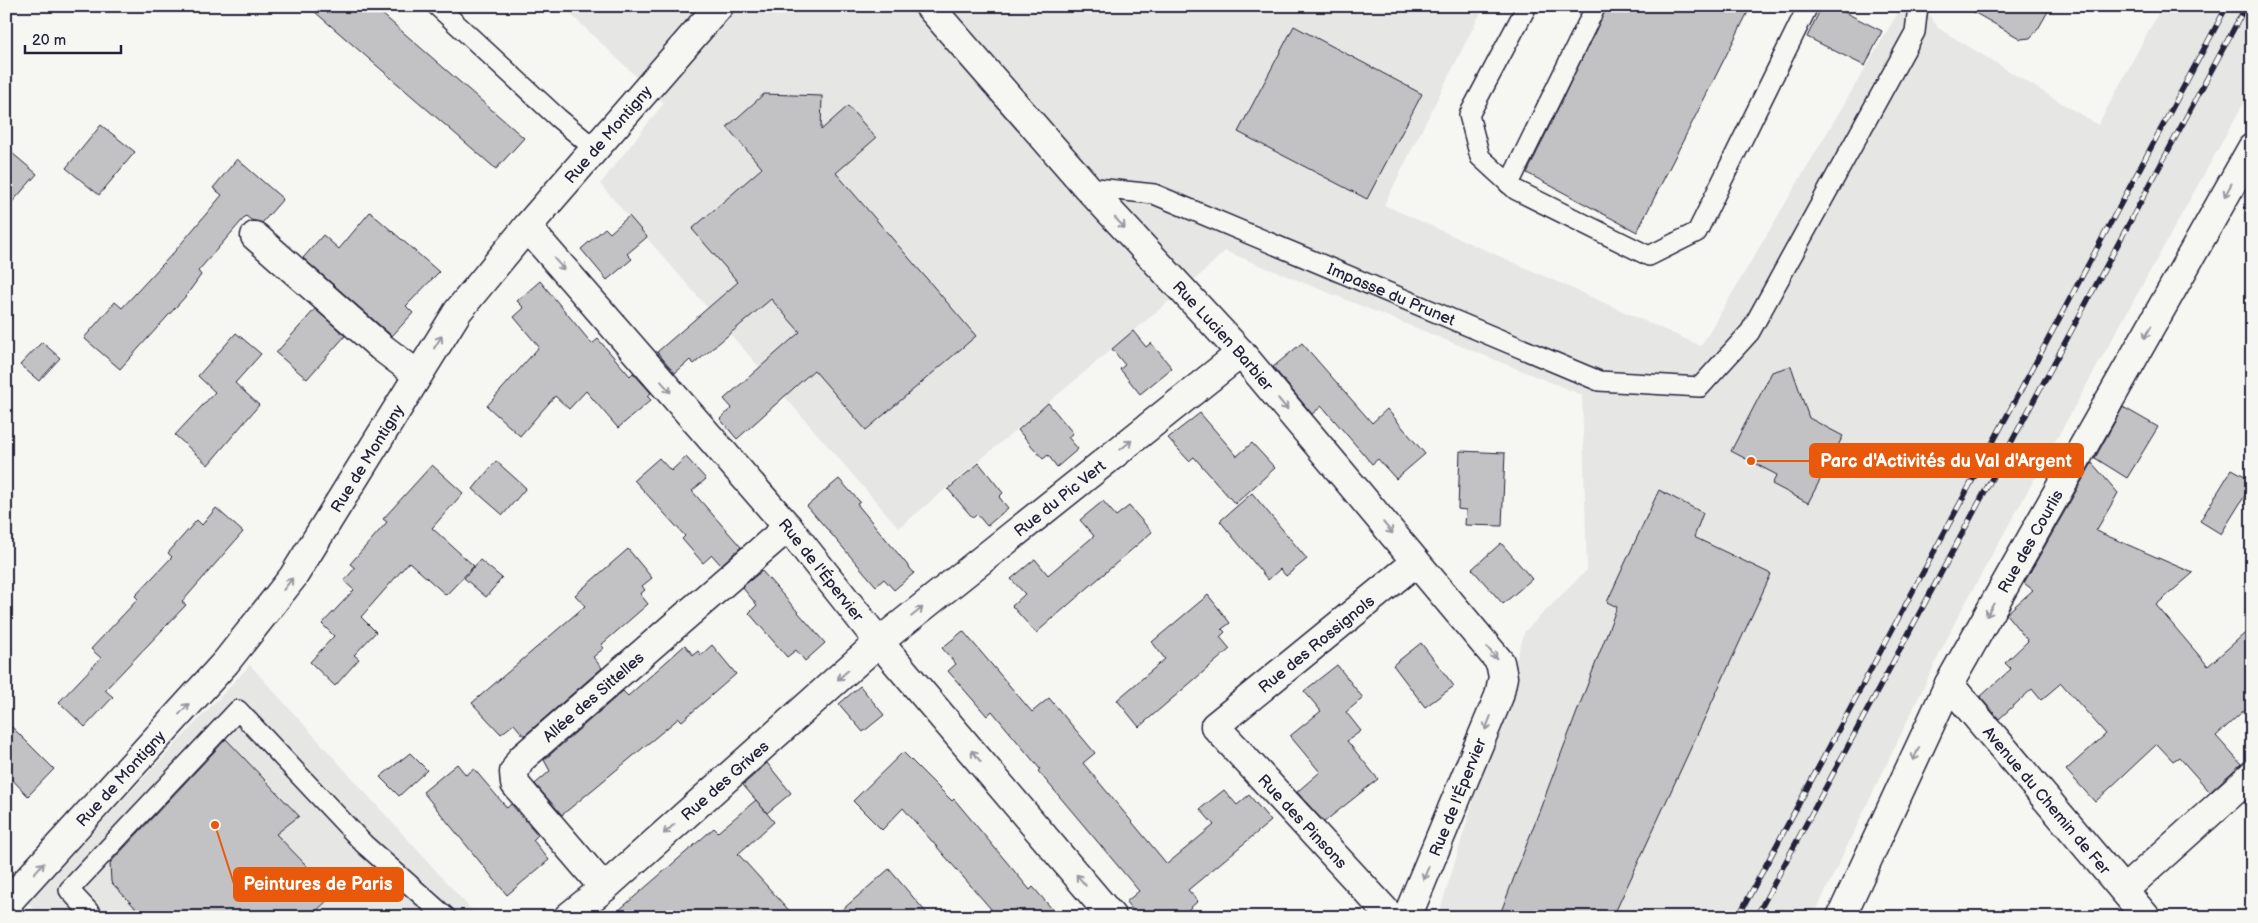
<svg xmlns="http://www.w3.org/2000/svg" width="2258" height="923" font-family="'Balsamiq Sans',sans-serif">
<rect width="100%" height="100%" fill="#f6f6f2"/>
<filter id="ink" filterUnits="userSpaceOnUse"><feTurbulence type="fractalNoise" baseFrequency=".02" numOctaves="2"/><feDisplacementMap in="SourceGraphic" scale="10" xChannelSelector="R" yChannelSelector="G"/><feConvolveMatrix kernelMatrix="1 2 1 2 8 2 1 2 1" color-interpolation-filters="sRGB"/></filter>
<g filter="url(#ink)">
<g fill="#e6e6e4">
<path d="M562,6h922l-100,199 317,141 201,-340h22l14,22 160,97 64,-119h90v82l-295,530 -144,299h-375l87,-286 62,-61 -5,-175 -357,-144 -26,25 -300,252 -299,-344 64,-81z"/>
<path d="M250,665l140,155 88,97h-437l-14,-15z"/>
</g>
<g fill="#c2c2c4" stroke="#22223b">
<path d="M308,6h65l151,132 -28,31z"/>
<path d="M1607,6h144l-114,226 -110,-59z"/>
<path d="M1822,6h10l50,25 -17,35 -58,-29z"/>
<path d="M1963,6h88l-13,23 -8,9 -9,1z"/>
<path d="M1294,26l128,68 -55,105 -129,-67z"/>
<path d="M764,94l58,2 -1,34 27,-24 28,32 -40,35 140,163 -110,94 -52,-60 -77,69 -17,-20 12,-11 -8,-9 76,-67 -29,-33 -77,65 -4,-4 -15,13 -18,-21 81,-70 -46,-53 70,-61 -35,-41z"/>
<path d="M101,125l34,27 -36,43 -33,-27z"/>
<path d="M6,148l31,26 -31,35z"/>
<path d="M237,159l46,40 -21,24 -11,-3 -5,-4 -48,55 3,4 -16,22 -65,72 -36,-31 31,-36 7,6 53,-57 47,-56 -9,-7z"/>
<path d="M370,212l69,60 -33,34 7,7 -21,23 -89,-78 20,-23 16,14z"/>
<path d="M629,216l18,21 -20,17 5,5 -25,21 -26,-31 24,-21 5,5z"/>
<path d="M540,281l52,63 6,-5 32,37 3,-3 18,20 -4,3 4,4 -33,28 -32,-37 -17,18 -14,-13 -35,40 -33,-30 52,-59 -25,-30 10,-9 -7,-7z"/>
<path d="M315,309l30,27 -38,43 -31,-26z"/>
<path d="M1133,331l13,16 5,-4 21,25 -32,26 -20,-25 5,-4 -13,-16z"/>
<path d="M236,333l25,21 -26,29 24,22 -51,60 -33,-30 40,-43 -17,-16z"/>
<path d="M42,342l18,16 -21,23 -19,-16z"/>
<path d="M1302,343l70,80 15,-14 38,45 -29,25 -18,-20 -6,5 -50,-58 -10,8 -39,-47z"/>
<path d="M1791,366l18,52 34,18 -35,67 -36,-19 5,-9 -46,-24 41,-79z"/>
<path d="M1048,403l25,30 -5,4 10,12 -21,18 -9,-12 -5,4 -25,-29z"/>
<path d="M2123,407l35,20 -31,51 -32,-20z"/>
<path d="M1200,413l37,43 15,-13 23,25 -40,36 -41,-47 -5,4 -21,-23z"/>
<path d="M1460,451l45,2 -3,73 -37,-1 1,-15 -8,-1z"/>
<path d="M686,457l20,22 -14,12 49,56 -20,18 -9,-10 -9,8 -21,-24 3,-3 -51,-56 25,-22 12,13z"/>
<path d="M496,461l30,27 -23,27 -30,-26z"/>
<path d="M979,463l24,30 -4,4 9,11 -21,18 -10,-12 -4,4 -25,-29z"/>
<path d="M2092,463l26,30 -22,38 97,42 -37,32 52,61 44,-39v76l-36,33 25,28 -31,28 -31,-35 -6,4 -16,-17 -62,58 -29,-32 40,-36 -45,-51 -20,17 -9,-11 -33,30 -19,-22 31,-28 -6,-6 23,-22 -22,-27 27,-24 -9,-7z"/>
<path d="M432,465l31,28 -31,35 42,38 -28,29 -37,-33 -48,55 15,15 -22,23 5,4 -24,27 -25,-24 24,-26 -12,-12 32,-34 -10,-9 11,-13 -5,-4 37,-42 -4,-3z"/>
<path d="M2232,469l20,11v4l-31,50 -21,-13z"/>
<path d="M839,479l21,23 -3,2 57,69 -20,17 -10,-11 -8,7 -69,-80z"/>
<path d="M1659,490l44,23 -9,24 77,37 -158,343h-114l118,-310 -10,-5z"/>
<path d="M1252,493l55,66 -21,17 -6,-7 -12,11 -48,-59z"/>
<path d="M1103,501l13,15 13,-10 23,26 -116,101 -24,-27 13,-12 -14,-15 24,-20 13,16 46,-39 -14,-16z"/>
<path d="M216,508l27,24 -61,70 4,3 -81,85 8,7 -28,30 -26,-25 42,-44 -10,-9 47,-50 -3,-3 37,-39 -4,-4 29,-33 5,5z"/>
<path d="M1501,543l31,36 -29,25 -31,-35z"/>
<path d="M628,549l24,29 -10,8 3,4 -5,4 8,10 -47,41 3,3 -11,9 9,11 -78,68 -10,-12 -13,10 -29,-31 113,-97 -10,-11z"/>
<path d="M480,560l22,18 -16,19 -22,-19z"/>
<path d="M762,571l63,72 -20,18 -9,-11 -9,7 -38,-44 8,-8 -15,-18z"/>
<path d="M1208,595l22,28 -8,6 3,3 -5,5 10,12 -91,78 -22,-27 48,-41 -13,-17z"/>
<path d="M963,631l69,81 17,-14 46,55 -12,10 84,101 47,-39 -14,-16 24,-19 13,15 12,-10 22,26 -83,69 10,11 -18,16h-42l-12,-15 13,-11 -101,-120 2,-2 -48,-58 -5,5 -39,-45 8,-7 -14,-16z"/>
<path d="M1421,643l33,43 -29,21 -32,-42z"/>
<path d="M685,645l8,10 5,-4 3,4 11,-10 24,29 -54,47 -3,-3 -117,97 -27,-31 15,-13 -6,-11 79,-69 5,5z"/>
<path d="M1337,665l26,33 -17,14 15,19 -14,10 31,38 -54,43 -27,-30 23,-20 -30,-36 31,-25 -17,-20z"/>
<path d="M860,686l24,29 -21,17 -24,-28z"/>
<path d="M6,721l48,48 -26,27 -22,-23z"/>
<path d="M226,739l73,77 -23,18 58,60 -24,23h-166l-33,-35 -1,-19z"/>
<path d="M903,752l49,49 2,-2 76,91 3,-3 26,30h-61l-95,-109 -21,22 -29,-29z"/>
<path d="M410,753l17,17 -28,26 -19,-19z"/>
<path d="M767,763l24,30 -24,20 -24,-28z"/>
<path d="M457,764l9,11 8,-6 33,39 4,-4 27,31 -5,5 16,20 -42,35 -84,-103z"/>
<path d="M756,800l18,22 -36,32 57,63h-184l103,-89 4,4z"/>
<path d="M889,869l41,48h-96z"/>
</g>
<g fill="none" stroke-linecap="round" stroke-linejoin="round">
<defs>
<g id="lane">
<path d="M437,6l121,112 37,31"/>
<path d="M1527,6l-58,109 11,42 36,33 133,66 48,-24 111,-226"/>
<path d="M1509,184l87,-178"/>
<path id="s1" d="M1087,187l67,7 445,187 101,6 50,-55 165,-300 3,-26"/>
<path d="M94,917l-25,-27 169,-180 126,134 82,73"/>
</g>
<g id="street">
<path id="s2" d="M929,6l158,181 154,166 259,309 3,15 -4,19 -92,221"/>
<path id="s3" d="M527,227l261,300 91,115 233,275"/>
<path d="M255,236l126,111 37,28"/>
<path id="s4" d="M1949,684l197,233"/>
<path id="s5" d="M604,888l-89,-104 -1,-12 7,-13 267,-232"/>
<path d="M2124,890l128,-115"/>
<path id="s6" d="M6,904l220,-242 67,-85 165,-266 69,-84 192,-221"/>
<path id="s7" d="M568,917l36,-29 275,-246 362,-289"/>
<path id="s8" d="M1391,917l-176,-191 201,-164"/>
<path id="s9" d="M1841,917l108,-233 303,-536"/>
</g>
<path id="primary" d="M6,911l5,6"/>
</defs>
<use href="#lane" stroke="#22223b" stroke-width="22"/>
<use href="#street" stroke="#22223b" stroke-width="31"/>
<use href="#primary" stroke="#22223b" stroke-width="31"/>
<use href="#lane" stroke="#f6f6f2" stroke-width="19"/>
<use href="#street" stroke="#f6f6f2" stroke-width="28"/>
<use href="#primary" stroke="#f6f6f2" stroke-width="28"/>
<defs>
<g id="rail">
<path d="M1738,917l489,-911"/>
<path d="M1756,917l490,-911"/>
</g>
</defs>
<use href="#rail" stroke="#22223b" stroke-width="5.5"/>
<use href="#rail" stroke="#f6f6f2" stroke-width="4" stroke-dasharray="11" stroke-linecap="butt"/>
</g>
<defs><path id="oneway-shaft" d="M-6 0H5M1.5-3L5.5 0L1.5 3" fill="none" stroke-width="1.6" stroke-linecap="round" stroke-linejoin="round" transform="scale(1.25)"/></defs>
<g stroke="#9797a0">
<use href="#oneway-shaft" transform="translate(2228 190) rotate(119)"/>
<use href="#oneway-shaft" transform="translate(1120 223) rotate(47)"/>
<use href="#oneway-shaft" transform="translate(559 264) rotate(49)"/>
<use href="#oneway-shaft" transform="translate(2148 332) rotate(119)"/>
<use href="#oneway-shaft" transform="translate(438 342) rotate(-58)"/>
<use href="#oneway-shaft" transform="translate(666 387) rotate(49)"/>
<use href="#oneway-shaft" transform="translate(1283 404) rotate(50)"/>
<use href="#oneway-shaft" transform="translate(1126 445) rotate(-39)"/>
<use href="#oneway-shaft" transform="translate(1388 528) rotate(50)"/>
<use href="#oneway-shaft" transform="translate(288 584) rotate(-52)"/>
<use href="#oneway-shaft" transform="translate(1990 610) rotate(119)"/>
<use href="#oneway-shaft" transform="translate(917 612) rotate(-39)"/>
<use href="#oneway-shaft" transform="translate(1492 653) rotate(50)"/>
<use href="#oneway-shaft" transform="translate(843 675) rotate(138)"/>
<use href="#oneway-shaft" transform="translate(184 709) rotate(-48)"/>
<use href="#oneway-shaft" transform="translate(1488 723) rotate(112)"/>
<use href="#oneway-shaft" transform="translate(1916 754) rotate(115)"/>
<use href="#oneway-shaft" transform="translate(976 756) rotate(-130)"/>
<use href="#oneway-shaft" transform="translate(669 829) rotate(138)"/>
<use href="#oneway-shaft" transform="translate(39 868) rotate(-48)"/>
<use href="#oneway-shaft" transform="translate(1426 873) rotate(112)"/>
<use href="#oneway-shaft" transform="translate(1081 880) rotate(-130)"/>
</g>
</g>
<g text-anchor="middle" stroke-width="4.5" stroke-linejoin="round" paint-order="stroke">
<g font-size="16" fill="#22223b" stroke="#f6f6f2">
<text dy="6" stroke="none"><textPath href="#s6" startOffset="980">Rue de Montigny</textPath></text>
<text dy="6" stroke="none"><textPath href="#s1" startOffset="325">Impasse du Prunet</textPath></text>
<text dy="6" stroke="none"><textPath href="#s2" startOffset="442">Rue Lucien Barbier</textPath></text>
<text dy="6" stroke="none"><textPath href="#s6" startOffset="575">Rue de Montigny</textPath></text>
<text dy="6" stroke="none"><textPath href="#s7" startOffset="646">Rue du Pic Vert</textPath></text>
<text dy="6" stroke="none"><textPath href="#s9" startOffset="421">Rue des Courlis</textPath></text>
<text dy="6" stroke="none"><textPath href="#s3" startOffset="452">Rue de l'Épervier</textPath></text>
<text dy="6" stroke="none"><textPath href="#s8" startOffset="390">Rue des Rossignols</textPath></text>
<text dy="6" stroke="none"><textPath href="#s5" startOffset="259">Allée des Sittelles</textPath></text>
<text dy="6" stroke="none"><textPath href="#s6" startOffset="170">Rue de Montigny</textPath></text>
<text dy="6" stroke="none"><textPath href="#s7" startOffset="208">Rue des Grives</textPath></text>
<text transform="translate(1457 797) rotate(-68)" y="6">Rue de l'Épervier</text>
<text dy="6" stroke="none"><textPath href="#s4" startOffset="152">Avenue du Chemin de Fer</textPath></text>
<text transform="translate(1303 821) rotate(47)" y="6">Rue des Pinsons</text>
</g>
</g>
<path fill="none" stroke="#e8590c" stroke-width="2" d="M1751 461L1810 461M215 825L234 884"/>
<g fill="#e8590c" stroke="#f6f6f2" stroke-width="2">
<circle cx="1751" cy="461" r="5"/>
<circle cx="215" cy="825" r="5"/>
</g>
<g fill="#e8590c" stroke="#e8590c" stroke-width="2">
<rect x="1810" y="444" width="273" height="33" rx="5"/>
<rect x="234" y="868" width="169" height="33" rx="5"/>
</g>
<g font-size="18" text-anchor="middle" font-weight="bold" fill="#fff">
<text x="1946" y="467">Parc d'Activités du Val d'Argent</text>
<text x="318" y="890">Peintures de Paris</text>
</g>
<rect width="2258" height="923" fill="none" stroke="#f6f6f2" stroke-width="25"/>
<rect x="12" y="12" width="2233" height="898" fill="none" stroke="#22223b" stroke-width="2" filter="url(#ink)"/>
<path d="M25 45v8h96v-8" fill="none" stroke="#22223b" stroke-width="2.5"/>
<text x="32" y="45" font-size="15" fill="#22223b" stroke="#f6f6f2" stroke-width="4" paint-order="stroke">20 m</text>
</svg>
